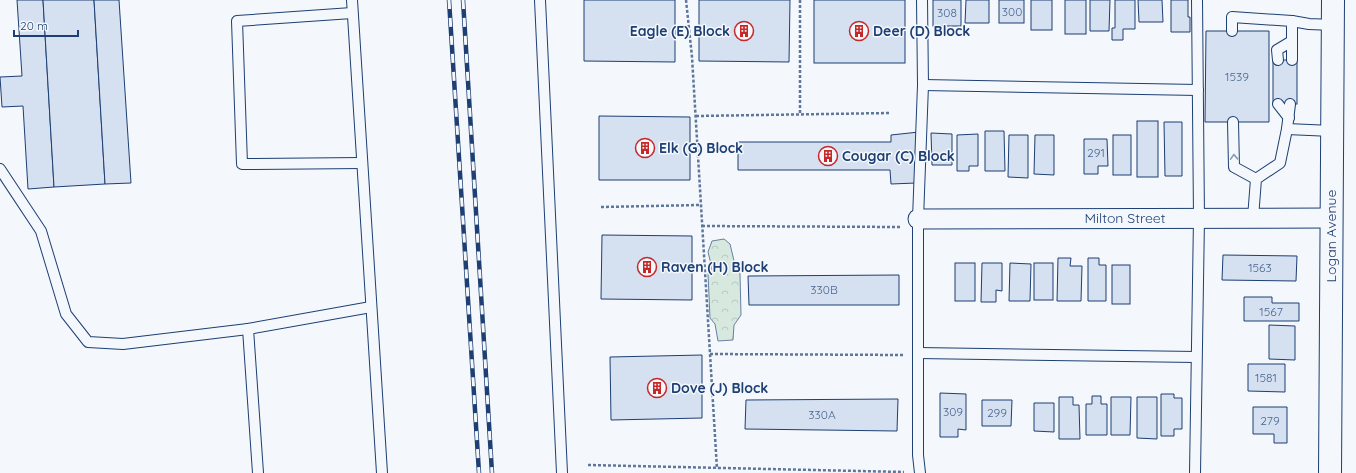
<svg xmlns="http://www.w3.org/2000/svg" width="1356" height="473" font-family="Quicksand,sans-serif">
<defs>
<pattern id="park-crowns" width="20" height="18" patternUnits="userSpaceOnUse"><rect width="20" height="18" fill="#d7e8df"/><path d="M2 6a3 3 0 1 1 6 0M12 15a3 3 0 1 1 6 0" fill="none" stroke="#b8c8c3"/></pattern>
</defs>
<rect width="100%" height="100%" fill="#f4f7fb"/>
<path fill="url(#park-crowns)" stroke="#687fa3" d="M724,239l6,5 5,21 5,9 1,41 -7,10 -1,15 -15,1 -3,-17 -5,-6 -2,-44 4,-6 -4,-16 4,-11z"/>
<g fill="#d5e0f0" stroke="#1d3f73">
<path d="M17,0h26l11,187 -26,2 -5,-83 -21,1 -2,-30 22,-1z"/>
<path d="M43,0h51l11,184 -51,3z"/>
<path d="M94,0h25l12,183 -26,1z"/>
<path d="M584,0h91v62l-91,-1z"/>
<path d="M699,0h91l-1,62 -90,-1z"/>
<rect x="814" y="0" width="91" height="63"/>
<rect x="933" y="0" width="28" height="26"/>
<path d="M966,0h23v23h-24z"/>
<rect x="999" y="0" width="25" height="23"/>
<rect x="1031" y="0" width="21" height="30"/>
<rect x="1065" y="0" width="21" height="34"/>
<path d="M1090,0h20l-1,31h-19z"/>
<path d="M1115,0h20v29h-12v11h-11v-12h3z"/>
<path d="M1138,0h24l1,22h-24z"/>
<path d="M1171,0h17v17h2v15h-19z"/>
<path d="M1206,31h63v91h-64z"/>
<rect x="1273" y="60" width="24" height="44"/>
<path d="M599,116l91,1v63h-91z"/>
<rect x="1137" y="121" width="21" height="56"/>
<path d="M1164,122h18v54h-17z"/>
<path d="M985,131h19l1,40h-20z"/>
<path d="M919,132l-3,51 -25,1 -1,-14h-152v-28h153v-7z"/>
<path d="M931,133l21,1v31h-20z"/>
<path d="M978,134v32h-9v5h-12v-36z"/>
<path d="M1009,135h19v43l-20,-1z"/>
<path d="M1035,135h19v40l-20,-1z"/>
<rect x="1113" y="135" width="18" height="40"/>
<path d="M1084,139h23l1,27h-10v8h-14z"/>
<path d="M602,235l90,1v64l-91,-1z"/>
<path d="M1223,255l74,1 -1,25 -74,-1z"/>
<path d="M1058,258h13l-1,8h12l-1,35h-24z"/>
<path d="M1088,258h11v7h7v36h-18z"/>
<rect x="955" y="263" width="20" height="38"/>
<path d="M982,263h20v28l-6,-1v12h-15z"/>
<path d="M1010,263l21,1 -1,37h-21z"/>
<rect x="1034" y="263" width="19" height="37"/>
<rect x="1112" y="265" width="18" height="39"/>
<path d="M899,275v30h-150l-1,-29z"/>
<path d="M1244,297h28v6h27v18h-55z"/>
<path d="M1269,325l26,1v34l-26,-1z"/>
<path d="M702,355v63l-91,2 -1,-63z"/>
<path d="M1248,364h37v28l-37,-1z"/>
<path d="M940,393l26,1v36l-8,-1v8h-18z"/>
<path d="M1161,394h13v4h8v31h-8v7h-13z"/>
<path d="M1092,396h9v8h6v31h-21v-31h6z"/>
<path d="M1059,397h14v8h6l1,34h-21z"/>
<path d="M1111,397h20l-1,38h-19z"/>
<path d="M1137,397h20v42l-20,-1z"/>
<path d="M898,399l-1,32 -152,-2 1,-29z"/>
<path d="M982,400h30l-1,26h-29z"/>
<path d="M1034,403h20v29l-20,-1z"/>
<path d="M1253,407h34v36h-13v-9h-21z"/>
</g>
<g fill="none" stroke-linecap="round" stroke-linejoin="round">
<defs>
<g id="lane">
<path d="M352,0l30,473"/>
<path d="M540,0l22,473"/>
<path d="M352,13l-115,8 5,143 120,-1"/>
<path d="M1292,21l17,3 24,1"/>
<path d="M1232,31v-14l60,4v39"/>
<path d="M1278,60l-1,-10 15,-9"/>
<path d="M923,85l275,5"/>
<path d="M1278,104l11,14"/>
<path d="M1233,122l1,45 22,12"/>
<path d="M1287,129l45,2"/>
<path d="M0,169l41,62 25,83 22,28 35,2 125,-15"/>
<path d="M1253,218l3,-39 24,-16 7,-34 3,-25"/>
<path d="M918,353l278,4"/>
<path d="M258,473l-10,-144 123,-22"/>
<path d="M920,473l-2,-18v-236l5,-134 -1,-85"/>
<path d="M1195,473l4,-255 -2,-218"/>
</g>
<path id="street" d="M918,219l413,-1"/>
<path id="secondary" d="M1330,473l3,-473"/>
</defs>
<use href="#lane" stroke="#1d3f73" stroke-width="12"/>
<use href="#street" stroke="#1d3f73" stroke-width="21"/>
<use href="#secondary" stroke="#1d3f73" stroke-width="24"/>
<g stroke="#5e769c" stroke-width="2.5" stroke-dasharray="3 2" stroke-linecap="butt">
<path d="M686,0l6,57 25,412"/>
<path d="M800,0v113"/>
<path d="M696,116l194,-3"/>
<path d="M601,207l99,-2"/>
<path d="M702,226l198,1"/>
<path d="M710,354l193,1"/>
<path d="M588,465l316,7"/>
</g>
<use href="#lane" stroke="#f4f7fb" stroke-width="10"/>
<use href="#street" stroke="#f4f7fb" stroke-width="19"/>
<use href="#secondary" stroke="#f4f7fb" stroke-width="22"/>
<defs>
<g id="rail">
<path d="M449,0l30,473"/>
<path d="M463,0l29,473"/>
</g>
</defs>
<use href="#rail" stroke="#1d3f73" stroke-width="4.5"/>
<use href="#rail" stroke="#f4f7fb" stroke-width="3" stroke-dasharray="9" stroke-linecap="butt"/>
</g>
<defs><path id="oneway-chevron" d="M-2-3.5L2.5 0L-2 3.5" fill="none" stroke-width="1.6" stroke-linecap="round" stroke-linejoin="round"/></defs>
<use stroke="#889bb7" href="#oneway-chevron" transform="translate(1234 157) rotate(-92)"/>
<defs>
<symbol id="building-ring" viewBox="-11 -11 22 22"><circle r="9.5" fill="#f4f7fb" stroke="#c62828" stroke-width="1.5"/><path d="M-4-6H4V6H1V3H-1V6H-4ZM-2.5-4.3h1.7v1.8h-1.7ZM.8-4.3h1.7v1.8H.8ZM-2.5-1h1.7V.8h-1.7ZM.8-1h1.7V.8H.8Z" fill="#c62828"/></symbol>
</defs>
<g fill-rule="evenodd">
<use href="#building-ring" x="733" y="20" width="22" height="22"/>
<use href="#building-ring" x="848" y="20" width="22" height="22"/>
<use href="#building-ring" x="634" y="137" width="22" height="22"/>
<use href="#building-ring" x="817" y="145" width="22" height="22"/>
<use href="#building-ring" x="636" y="256" width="22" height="22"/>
<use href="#building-ring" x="646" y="377" width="22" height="22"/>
</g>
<g text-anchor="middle" stroke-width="3" stroke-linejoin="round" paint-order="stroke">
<g font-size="12" fill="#4b6792">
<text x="1012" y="16">300</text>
<text x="947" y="17">308</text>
<text x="1237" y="81">1539</text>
<text x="1096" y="157">291</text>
<text x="1260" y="272">1563</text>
<text x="824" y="294">330B</text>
<text x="1271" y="316">1567</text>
<text x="1266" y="382">1581</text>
<text x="953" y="416">309</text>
<text x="997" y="417">299</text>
<text x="822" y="419">330A</text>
<text x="1270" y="425">279</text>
</g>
<g font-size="14" font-weight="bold" fill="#1d3f73" stroke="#f4f7fb" text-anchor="start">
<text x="730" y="36" text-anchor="end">Eagle (E) Block</text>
<text x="873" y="36">Deer (D) Block</text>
<text x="659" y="153">Elk (G) Block</text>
<text x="842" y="161">Cougar (C) Block</text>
<text x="661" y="272">Raven (H) Block</text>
<text x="671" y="393">Dove (J) Block</text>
</g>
<g font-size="14" fill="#1d3f73" stroke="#f4f7fb">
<text x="1125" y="223">Milton Street</text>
<text transform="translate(1331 236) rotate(-90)" y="5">Logan Avenue</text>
</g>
</g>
<path d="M14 30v6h64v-6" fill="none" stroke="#1d3f73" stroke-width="2"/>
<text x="20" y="30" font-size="12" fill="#1d3f73" stroke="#f4f7fb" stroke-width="3" paint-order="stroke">20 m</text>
</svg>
